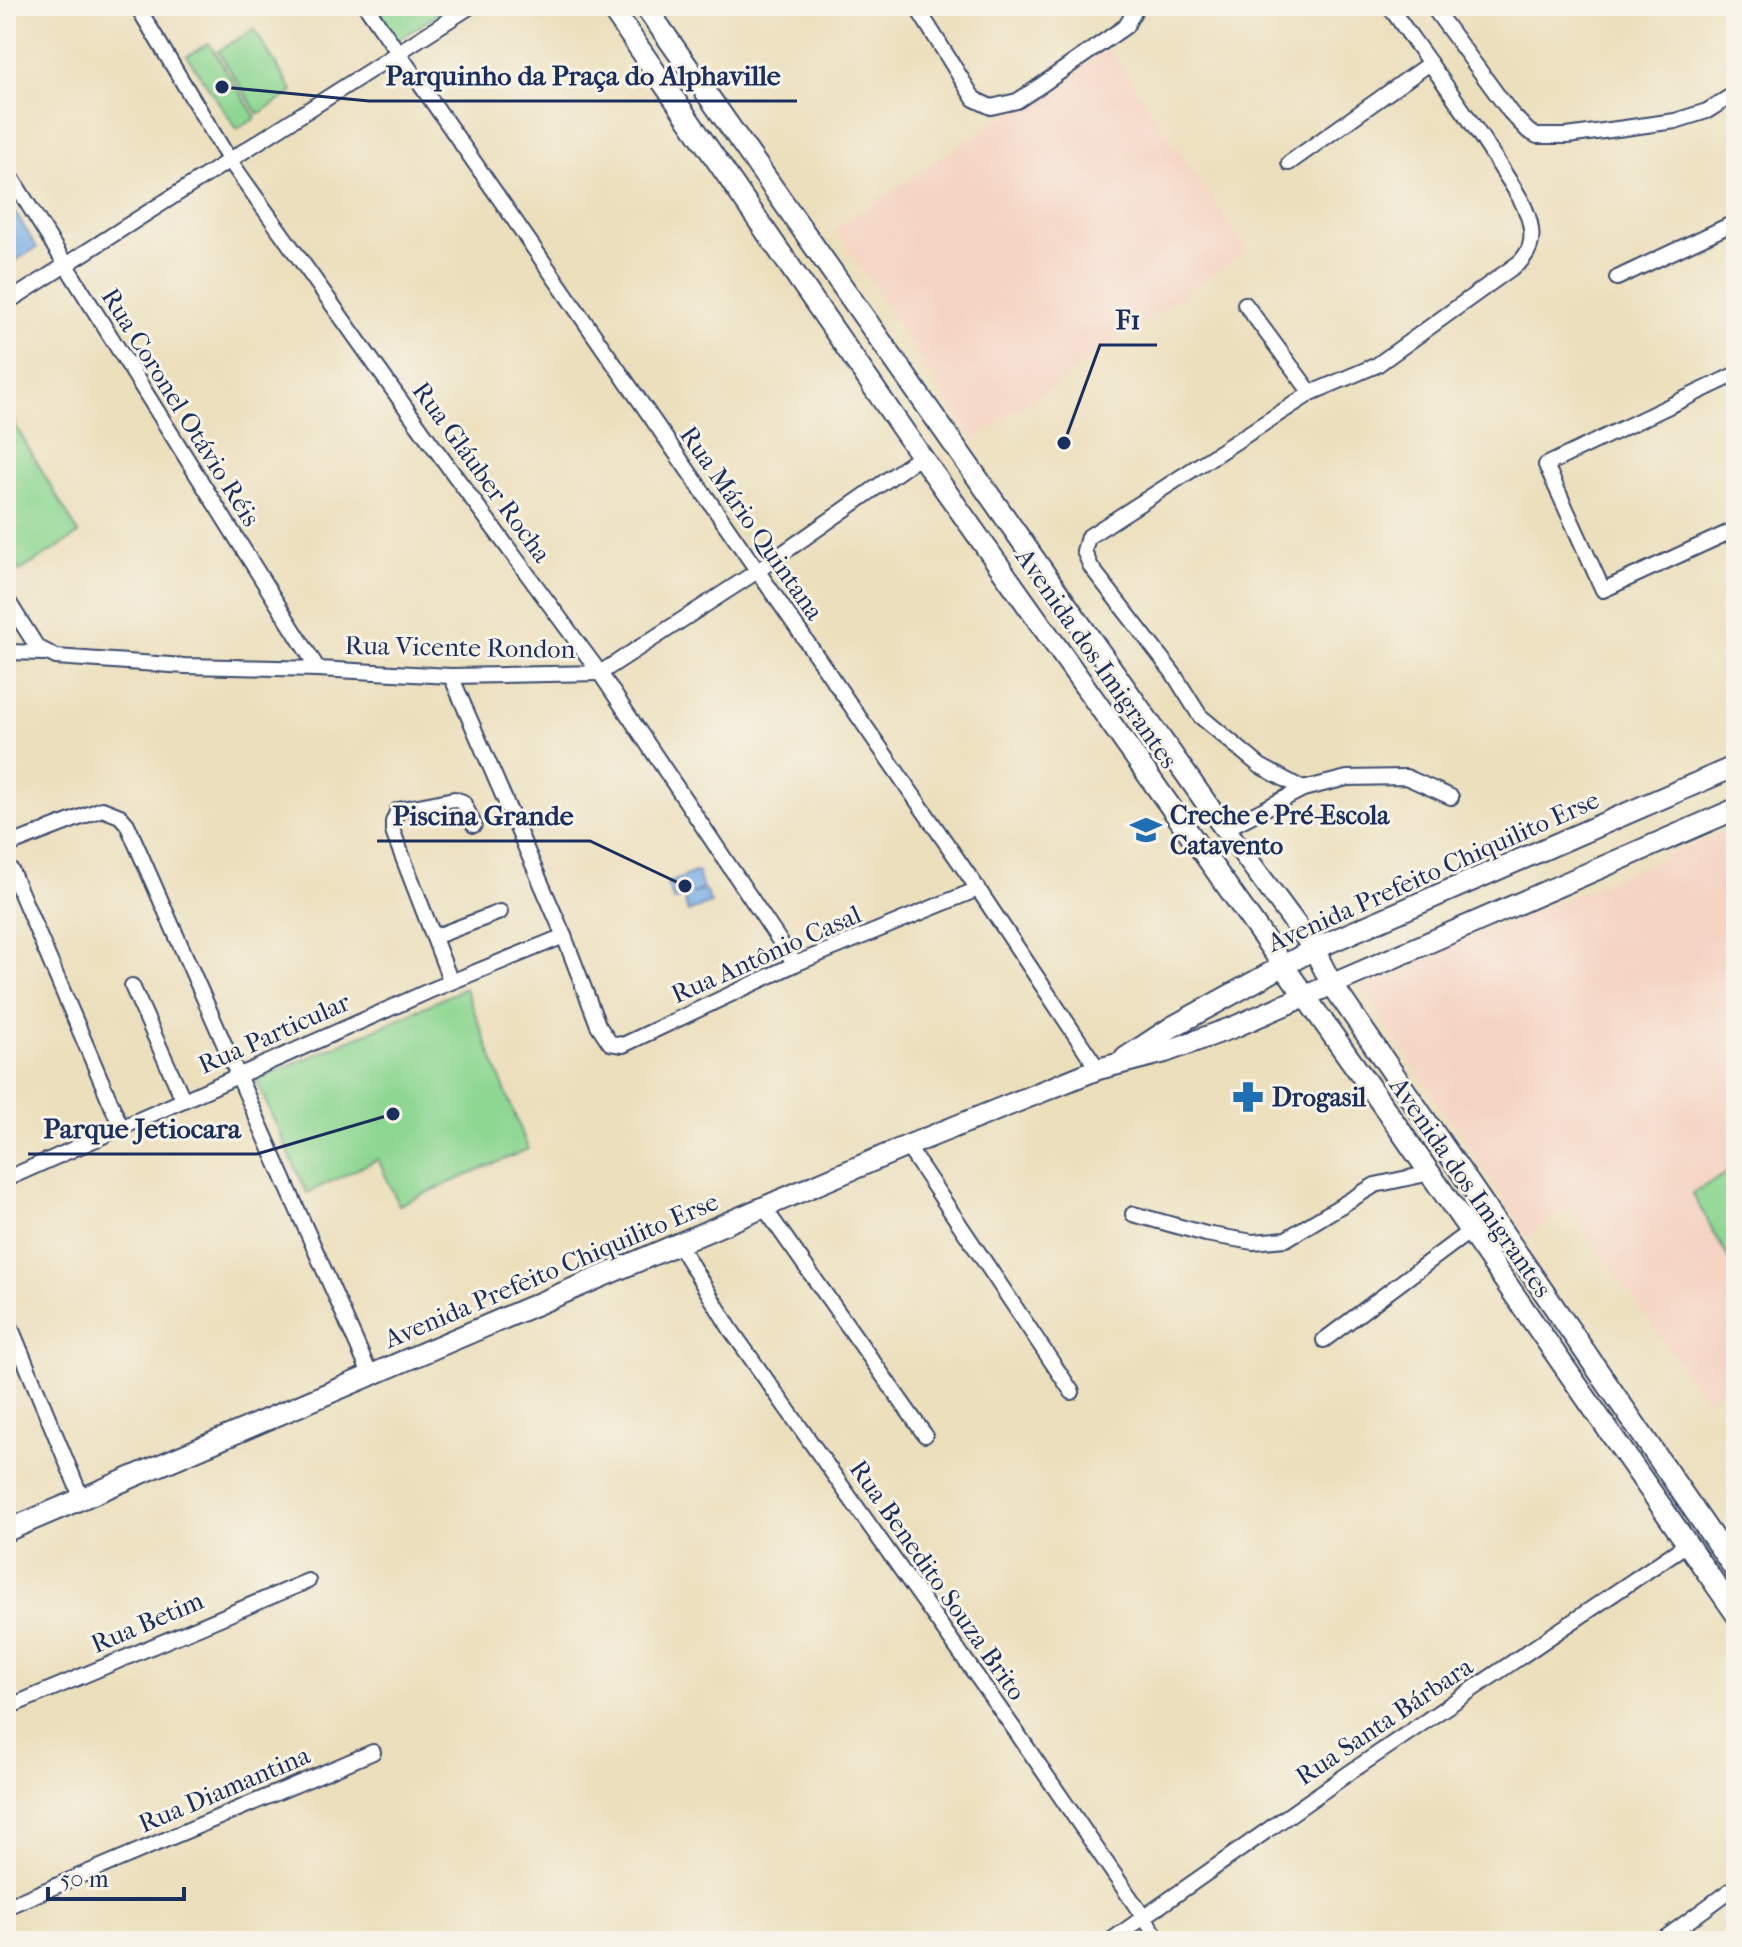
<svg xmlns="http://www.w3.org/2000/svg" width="1742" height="1947" font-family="'IM FELL French Canon',serif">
<rect width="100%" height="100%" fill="#f7f3e8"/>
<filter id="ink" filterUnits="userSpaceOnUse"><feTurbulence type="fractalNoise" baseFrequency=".0125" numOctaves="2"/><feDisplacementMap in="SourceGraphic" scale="16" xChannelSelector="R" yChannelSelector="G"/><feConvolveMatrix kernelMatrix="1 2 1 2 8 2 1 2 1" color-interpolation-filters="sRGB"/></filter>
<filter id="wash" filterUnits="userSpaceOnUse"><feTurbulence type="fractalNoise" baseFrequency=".006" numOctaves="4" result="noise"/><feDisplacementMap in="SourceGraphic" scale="32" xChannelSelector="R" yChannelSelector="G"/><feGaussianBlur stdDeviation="1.8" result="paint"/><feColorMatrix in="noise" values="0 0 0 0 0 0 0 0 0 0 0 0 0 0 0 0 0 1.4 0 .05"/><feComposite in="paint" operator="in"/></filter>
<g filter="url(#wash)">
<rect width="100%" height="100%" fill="#ecdfbc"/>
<g fill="#f5d3c2">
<path d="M1107,46l140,205 -273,189 -139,-211z"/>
<path d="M1736,827v553l-30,21 -137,-193 -42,28 -167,-252z"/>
</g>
<g fill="#8ed792" stroke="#548378" stroke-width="2">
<path d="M368,6h82l-57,37z"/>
<path d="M254,29l39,63 -35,22 -40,-63z"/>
<path d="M209,43l47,75 -19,11 -50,-73z"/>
<path d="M11,418l68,116 -59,37 -14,-22v-128z"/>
<path d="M465,988l63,161 -129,56 -21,-46 -71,34 -51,-113 129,-55z"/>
<path d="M1736,1168v104l-44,-79z"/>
</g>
<g fill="#77ade5" stroke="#496ea2" stroke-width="2">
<path d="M6,197l31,51 -31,18z"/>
<path d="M697,871l6,17 -11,6 13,-4 6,13 -23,9 -5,-15 -9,4 -7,-17z"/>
</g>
</g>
<g filter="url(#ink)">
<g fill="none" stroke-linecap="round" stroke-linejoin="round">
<defs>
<g id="street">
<path d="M137,6l93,155 198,278 172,234 195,291"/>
<path d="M366,6l612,883 120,180"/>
<path d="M916,6l58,93 17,8 26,-6 20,-13 89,-62 11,-20"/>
<path d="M1432,6l78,106 18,19 9,5h30l108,-15 32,-10 29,-18"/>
<path d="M1289,163l141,-100"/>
<path d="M6,169l312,500"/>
<path d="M1617,278l119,-56"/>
<path d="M6,303l465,-297"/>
<path d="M1245,304l66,89"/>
<path d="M1736,374l-190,91 57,125 133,-61"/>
<path d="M6,598l31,49 19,10 129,9 133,3 133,7 149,-3 156,-101 165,-116"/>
<path d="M6,652l39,1"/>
<path d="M451,676l113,260 34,89 12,18 13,2 172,-81 183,-75"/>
<path d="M1303,789l-43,-23 -60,-50 -27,-43 -82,-106 -7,-16 4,-14 223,-144 66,-28 143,-103c9,-10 13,-19 11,-33 -3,-24 -21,-46 -33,-66 -34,-54 -72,-105 -109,-157"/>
<path d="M1225,829l78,-40 44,-11 59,-1 45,20"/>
<path d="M6,846l96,-37 18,7 7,8 243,550"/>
<path d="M11,870l110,257"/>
<path d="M434,937l66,-25"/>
<path d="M451,982l-58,-150v-10l5,-12 56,-11 9,3 11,23"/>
<path d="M132,986l51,113"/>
<path d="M907,1146l165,246"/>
<path d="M6,1179l423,-188 135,-55"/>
<path d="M765,1209l160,226"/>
<path d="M1133,1214l73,20 47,8 33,-3 89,-54 56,-12"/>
<path d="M679,1245l52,85 286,403 143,208"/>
<path d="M6,1316l76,183"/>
<path d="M1324,1340l146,-109"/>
<path d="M6,1708l302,-127"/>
<path d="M6,1907l367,-155"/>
<path d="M1110,1941l239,-168 338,-229"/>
<path d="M1661,1941l75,-55"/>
</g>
<g id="secondary">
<path d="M610,6l311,450 465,654 350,504"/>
<path d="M645,6l569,808 100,135 17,34 405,588"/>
<path d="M1125,1058l47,-31 142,-78 422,-183"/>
<path d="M6,1531l901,-385 191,-77 67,-17 69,-25 502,-218"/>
</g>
</defs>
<use href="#street" stroke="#3a496c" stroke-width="18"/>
<use href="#secondary" stroke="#3a496c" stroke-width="24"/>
<use href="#street" stroke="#fff" stroke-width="14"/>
<use href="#secondary" stroke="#fff" stroke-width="20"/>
</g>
</g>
<defs>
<symbol id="school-bare" viewBox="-9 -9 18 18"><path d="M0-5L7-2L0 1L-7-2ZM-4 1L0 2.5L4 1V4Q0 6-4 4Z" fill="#1f6fb2" stroke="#f7f3e8" stroke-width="2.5" paint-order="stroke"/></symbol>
<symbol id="pharmacy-bare" viewBox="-9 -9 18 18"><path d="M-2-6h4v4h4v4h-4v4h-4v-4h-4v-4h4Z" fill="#1f6fb2" stroke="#f7f3e8" stroke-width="2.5" paint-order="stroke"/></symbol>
</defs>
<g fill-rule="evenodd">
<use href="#school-bare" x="1124" y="808" width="44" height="44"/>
<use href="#pharmacy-bare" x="1226" y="1075" width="44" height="44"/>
</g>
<g text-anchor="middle" stroke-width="6" stroke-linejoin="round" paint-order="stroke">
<g font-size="26" fill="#1b2f5e" stroke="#f7f3e8">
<text transform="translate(181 407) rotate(58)" y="9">Rua Coronel Otávio Réis</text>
<text transform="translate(482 472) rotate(54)" y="9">Rua Gláuber Rocha</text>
<text transform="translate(752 523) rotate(55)" y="9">Rua Mário Quintana</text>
<text transform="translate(460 647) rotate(1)" y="9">Rua Vicente Rondon</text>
<text transform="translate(1097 658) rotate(55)" y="9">Avenida dos Imigrantes</text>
<text transform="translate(1433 871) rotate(-24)" y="9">Avenida Prefeito Chiquilito Erse</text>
<text transform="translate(766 954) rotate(-24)" y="9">Rua Antônio Casal</text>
<text transform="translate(274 1033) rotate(-24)" y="9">Rua Particular</text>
<text transform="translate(1471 1187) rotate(55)" y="9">Avenida dos Imigrantes</text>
<text transform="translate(551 1270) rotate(-23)" y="9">Avenida Prefeito Chiquilito Erse</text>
<text transform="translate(938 1580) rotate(55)" y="9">Rua Benedito Souza Brito</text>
<text transform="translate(147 1622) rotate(-23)" y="9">Rua Betim</text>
<text transform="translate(1384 1721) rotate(-34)" y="9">Rua Santa Bárbara</text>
<text transform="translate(224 1789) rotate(-23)" y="9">Rua Diamantina</text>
</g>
<g font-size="26" font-weight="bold" fill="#1b2f5e" stroke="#f7f3e8" text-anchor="start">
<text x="1170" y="824">Creche e Pré-Escola<tspan x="1170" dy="30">Catavento</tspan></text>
<text x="1272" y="1106">Drogasil</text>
</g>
</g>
<path fill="none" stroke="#1b2f5e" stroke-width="3" d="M222 87L369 101H797M1064 443L1100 345H1157M685 886L590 841H377M393 1114L257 1154H28"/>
<g fill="#1b2f5e" stroke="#f7f3e8" stroke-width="3">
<circle cx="222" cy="87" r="8"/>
<circle cx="1064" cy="443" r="8"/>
<circle cx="685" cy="886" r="8"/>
<circle cx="393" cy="1114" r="8"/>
</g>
<g font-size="28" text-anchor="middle" font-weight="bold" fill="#1b2f5e" stroke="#f7f3e8" stroke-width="6" stroke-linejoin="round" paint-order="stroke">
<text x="583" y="85">Parquinho da Praça do Alphaville</text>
<text x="1128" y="329">F1</text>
<text x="483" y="825">Piscina Grande</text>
<text x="142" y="1138">Parque Jetiocara</text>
</g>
<rect width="1742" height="1947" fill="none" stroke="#f7f3e8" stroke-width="32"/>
<path d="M48 1887v12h136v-12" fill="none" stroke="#1b2f5e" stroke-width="4"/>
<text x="60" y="1887" font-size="24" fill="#1b2f5e" stroke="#f7f3e8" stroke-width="6" paint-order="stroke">50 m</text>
</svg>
